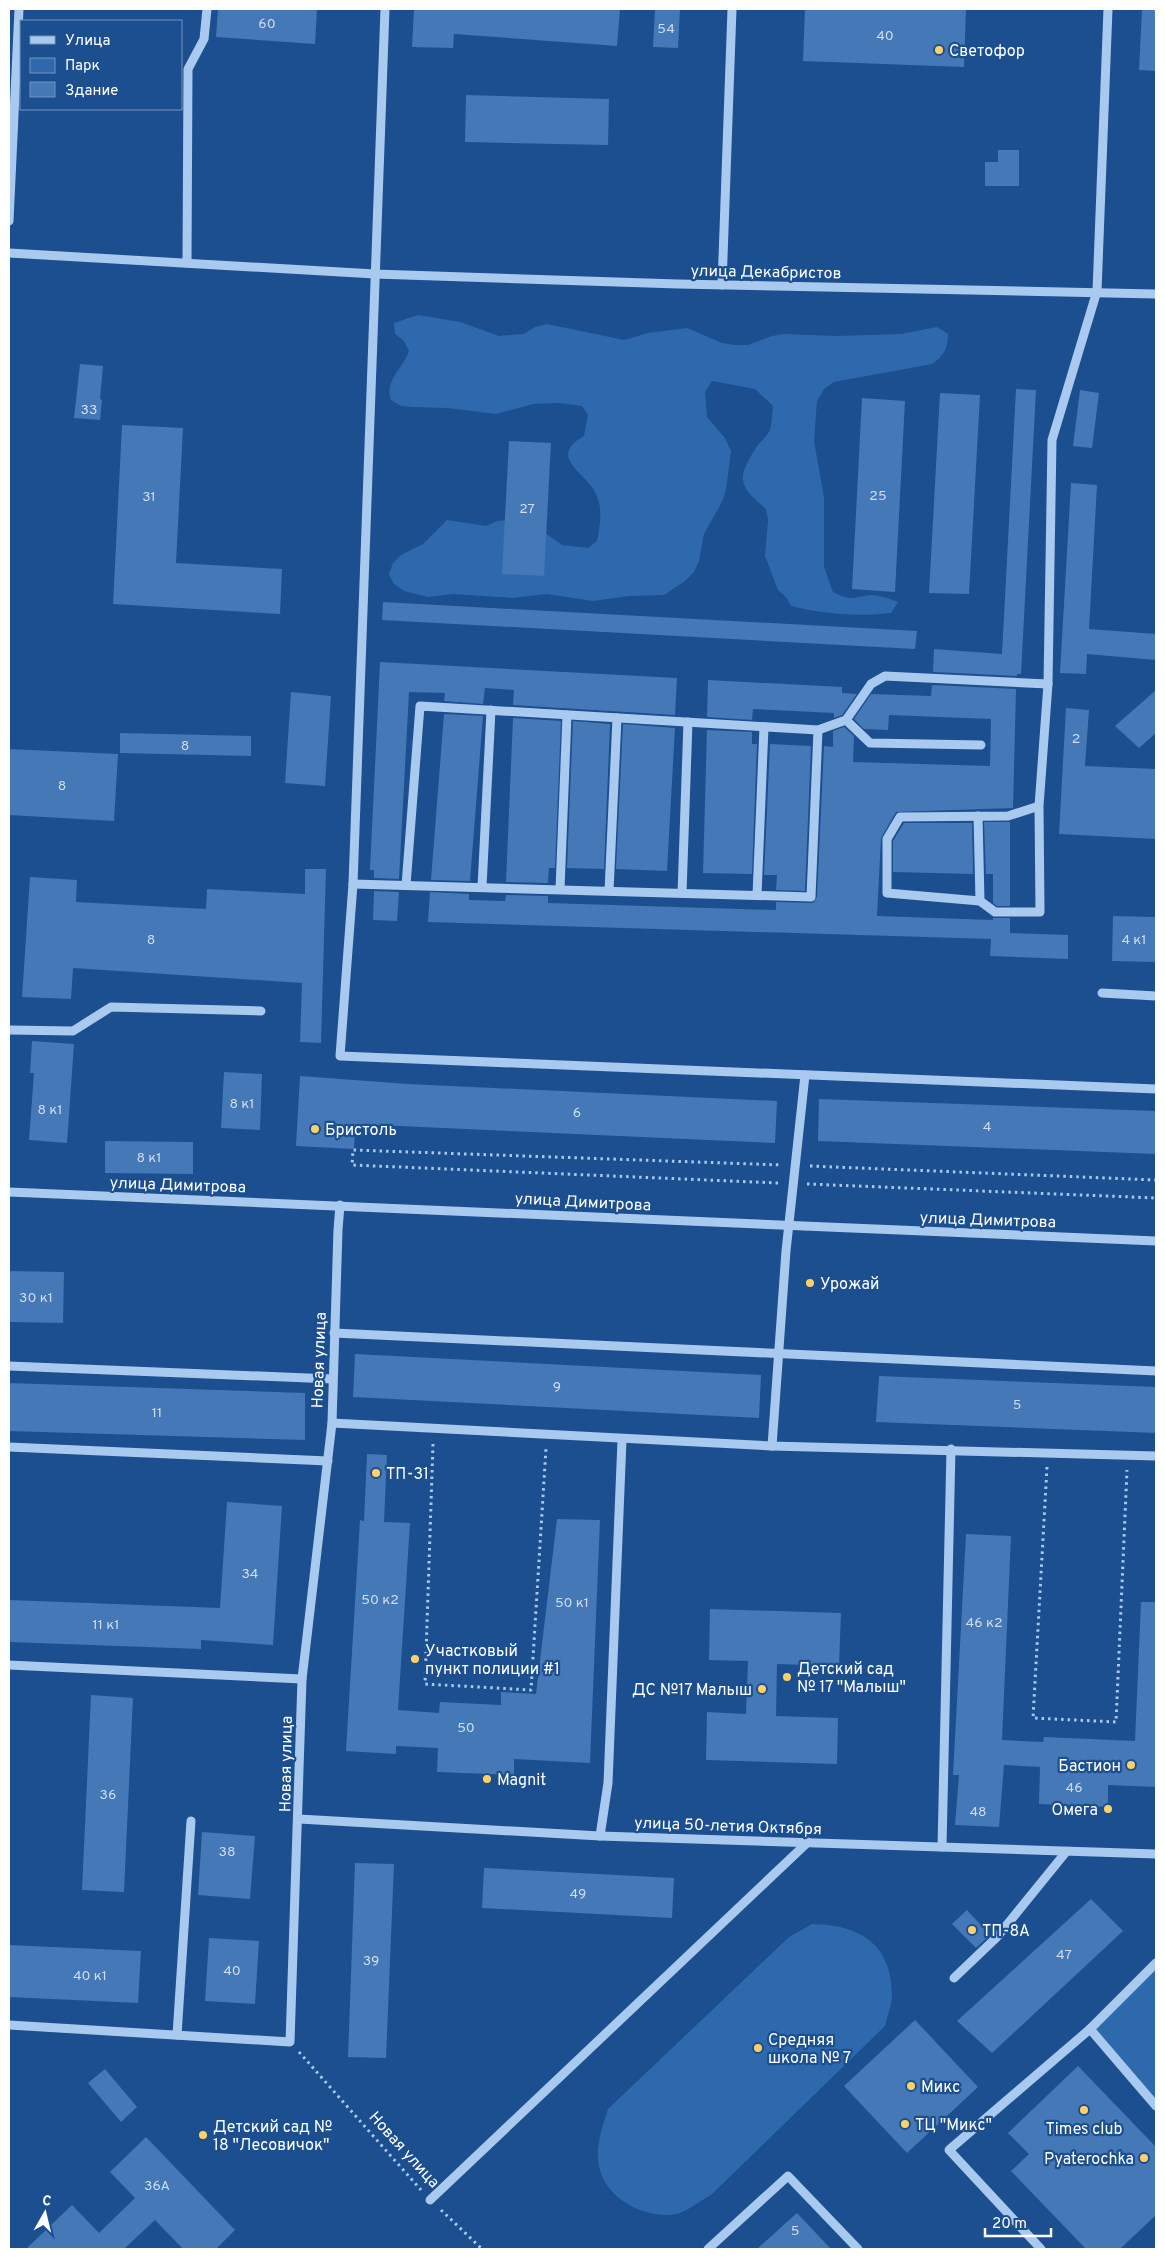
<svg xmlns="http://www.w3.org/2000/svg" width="1165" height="2258" font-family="Overpass,sans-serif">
<rect width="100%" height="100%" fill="#1b4f8f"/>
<g fill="#2e69ad">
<path d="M418,315l42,7 39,14 25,-2 11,-7 12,-3 77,16 24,-7 39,-5 35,15 13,2h13l24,-9 12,-2 53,2 64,-2 36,-7 11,7c0,15 -4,21 -16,30l-98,18 -10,7 -7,12 -3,40 10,56v70l9,25c20,10 19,5 38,3 9,0 19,4 27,7l-7,11c-32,4 -68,1 -100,-7l-5,-9 -8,-7 -13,-34 3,-36 -2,-11c-26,-22 -31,-29 -10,-61 4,-6 11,-12 14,-18 2,-7 2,-17 3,-24l-18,-17 -43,-8 -7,11 2,25 18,21 6,13 -5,39 -4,12 -18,32 -5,27 -5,11 -9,9 -21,14 -35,1 -36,5 -46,-7 -35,4 -59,-4 -25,3 -24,-6 -11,-8 -4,-9 4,-11 8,-8 22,-11 24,-24 39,6 11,-5 12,-1 28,7 25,18 26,3 9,-7c3,-15 6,-33 -1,-47 -9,-21 -50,-37 -12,-58l4,-21 -6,-9 -22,-3 -27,1 -37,10 -48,-6 -36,-1 -11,-1 -10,-6c-7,-20 12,-31 18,-49l-5,-10 -9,-7 -1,-11z"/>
<path d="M812,1924c47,1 80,19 80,72 0,9 -5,20 -7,30l-174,169c-10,5 -23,16 -34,19 -34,6 -78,-18 -79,-56 -1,-17 5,-33 10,-49l181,-172z"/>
<path d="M1156,1963v143l-66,-77z"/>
</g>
<g fill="#4478b7">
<path d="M218,9h99l-2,35 -99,-7z"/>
<path d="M414,9h206l-3,37 -163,-12 -1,14 -41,-1z"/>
<path d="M655,9h25l-2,39 -25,-1z"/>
<path d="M805,9h161l-2,58 -161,-6z"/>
<path d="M1142,9l14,1v61l-17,-1z"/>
<path d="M466,95l143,4 -1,46 -143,-3z"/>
<path d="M998,150h21v36h-34v-24h13z"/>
<path d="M80,364l23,2 -3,33 2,1 -2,20 -26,-2z"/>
<path d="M1016,389l20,1 -15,284h-4v2l-84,-4 1,-23 68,5z"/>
<path d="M1080,390l19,3 -7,55 -19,-2z"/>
<path d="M940,393l40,2 -11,199 -40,-1z"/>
<path d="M862,398l43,3 -10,191 -43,-3z"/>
<path d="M122,425l61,3 -7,135 106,6 -2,45 -167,-10z"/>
<path d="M509,441l42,2 -7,133 -42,-2z"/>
<path d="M1071,483l26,2 -8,144 67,5v26l-69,-6 -1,20 -26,-1z"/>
<path d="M383,602l534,29 -2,18 -533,-29z"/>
<path d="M380,662l297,16 -2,37 -162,-10 1,-15 -29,-2 -2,16 -39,-3 1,-8 -36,-1 -10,187 -25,-1v-8h-4z"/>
<path d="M708,680l134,7v6l15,1 -15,21 -8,3v-5l-81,-4 -1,11 -45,-3z"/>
<path d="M932,685l84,4 -3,119 -117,4 -15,26 -4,78 116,4v-2h17v15l58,2v24l-78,-3 1,-17 -563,-17 2,-30 39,2v6l36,1 1,-6 42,1v7l228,7v-8l37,1 4,-6 7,-151 9,1v-16l11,-4 10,9 -1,26 137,4 1,-47 -102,-4 -1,15 -24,-1 -10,-10 17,-25 60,2z"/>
<path d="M1156,690v43l-17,15 -24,-22z"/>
<path d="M291,692l40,4 -6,90 -40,-3z"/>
<path d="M1066,708l23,2 -4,56 71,3v70l-97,-5z"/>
<path d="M444,714l39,2 -13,165 -39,-1z"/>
<path d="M513,718l48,3 -6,147h-6l-1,15 -42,-1z"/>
<path d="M573,721l37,3 -6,145 -37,-1z"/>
<path d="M623,724l52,4 -8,143 -51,-2z"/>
<path d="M707,730l45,2v12h5l-5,130 -49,-1z"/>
<path d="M120,733l131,3v20l-131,-3z"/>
<path d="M770,744l41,2 -6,145 -29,-1 1,-15h-13z"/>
<path d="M9,749l109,5 -4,67 -105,-6z"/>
<path d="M984,822h26v84h-13l-4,-3v-29h-7z"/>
<path d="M904,823h68l1,51 -80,-2v-31z"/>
<path d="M305,869h21l-5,174 -21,-1 2,-59 -229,-15 -2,31 -49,-2 8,-120 47,3 -1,22 130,7 1,-20 98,5z"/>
<path d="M374,891l25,1 -2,29 -24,-1z"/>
<path d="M1113,916l43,1v45l-44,-1z"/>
<path d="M32,1041l42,3 -7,99 -38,-3 5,-67h-4z"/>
<path d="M224,1072l38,2 -2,56 -39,-2z"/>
<path d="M300,1076l108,8 369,17 -2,42 -420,-19 -1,25 -58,-3z"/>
<path d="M819,1099l337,12v43l-338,-13z"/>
<path d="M105,1141l88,1v32l-88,-1z"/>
<path d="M9,1271l55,1 -1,51 -54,-1z"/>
<path d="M355,1354l406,21 -2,43 -406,-21z"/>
<path d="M879,1376l277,11v46l-280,-11z"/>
<path d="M9,1383l296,10v47l-296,-9z"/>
<path d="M367,1454l20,1 -3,67 26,1 -12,187 41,3 1,-11 61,3v-13l35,2 21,-175 43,1 -10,243 -76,-4v16l-77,-3 1,-24 -42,-2v8l-50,-3 14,-231 4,1z"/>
<path d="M227,1502l55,4 -9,139 -72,-5v9l-192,-7v-42l211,8z"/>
<path d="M966,1534l45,2 -9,204 41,2 1,-5 91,4 6,-139h15v185l-48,-2v22l-69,-3 1,-37 -36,-2 -5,62 -44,-2 4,-50h-6z"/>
<path d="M710,1609l131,4 -2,53 -62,-2 -1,52 62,2 -1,46 -131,-4 1,-48 39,2 2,-53 -39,-1z"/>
<path d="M91,1695l42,3 -9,194 -42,-2z"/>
<path d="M202,1832l53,4 -5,63 -52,-4z"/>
<path d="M355,1863l39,1 -8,194 -38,-1z"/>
<path d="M484,1868l190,10 -2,40 -190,-10z"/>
<path d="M1091,1899l32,32 -131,122 -35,-32z"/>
<path d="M967,1910l23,25 -14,13 -24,-24z"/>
<path d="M209,1938l50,3 -4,63 -50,-3z"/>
<path d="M9,1945l132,6 -3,52 -129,-6z"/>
<path d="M915,2020l63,67 -71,66 -63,-67z"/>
<path d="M1078,2066l78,81v68l-36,34h-34l-75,-78 18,-17 -21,-21z"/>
<path d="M105,2069l32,38 -16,15 -33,-39z"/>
<path d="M146,2137l89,93 -19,19h-33l-28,-29 -31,29h-98l46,-44 27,28 36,-35 -25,-26z"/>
<path d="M797,2213l34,36h-74z"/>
</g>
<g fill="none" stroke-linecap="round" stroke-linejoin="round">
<g stroke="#a9c9ee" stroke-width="3" stroke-dasharray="2.5 4" stroke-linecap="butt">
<path d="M810,1166l346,14"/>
<path d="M778,1183l-426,-18 1,-15 429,15"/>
<path d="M807,1184l349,14"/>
<path d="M433,1444l-8,240 106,6 15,-242"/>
<path d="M1047,1467l-14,251 83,4 11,-252"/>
<path d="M299,2052l122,138"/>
<path d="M441,2210l41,39"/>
</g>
<g stroke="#a9c9ee" stroke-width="9">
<path d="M385,9l-32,875 -13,172 816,33"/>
<path d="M9,221l10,-212"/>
<path d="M9,253l366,21 303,10 478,10"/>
<path d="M187,263l1,-194 16,-30 3,-30"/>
<path d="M722,285l10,-276"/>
<path d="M846,720l24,23 111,2"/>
<path d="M1039,806l-31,10 -108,1 -13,22v54l93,8 15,11h45l-1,-106 9,-122 4,-244 45,-149 11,-282"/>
<path d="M978,816l2,85"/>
<path d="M353,884l458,13 7,-167"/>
<path d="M406,885l14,-179 398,24 28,-10 25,-36 14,-8 163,8"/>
<path d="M482,887l9,-177"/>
<path d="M560,889l7,-174"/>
<path d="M609,891l8,-173"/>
<path d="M682,893l6,-171"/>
<path d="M757,895l7,-168"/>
<path d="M1102,993l54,3"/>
<path d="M9,1030l64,1 38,-24 150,4"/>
<path d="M9,1192l1147,49"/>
<path d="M334,1333l822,38"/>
<path d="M9,1366l323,13"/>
<path d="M332,1423l440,23 384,10"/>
<path d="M772,1446l14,-195 19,-176"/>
<path d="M9,1447l319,14"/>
<path d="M9,1665l293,14"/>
<path d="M299,1819l301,17 556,18"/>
<path d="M600,1836l8,-53 14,-343"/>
<path d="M942,1847l9,-398"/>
<path d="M954,1978l43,-41 69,-85"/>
<path d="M9,2025l281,17 12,-363 30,-256 6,-193 2,-25"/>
<path d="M1090,2029l66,-66"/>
<path d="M177,2035l14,-214"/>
<path d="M430,2200l378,-358"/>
<path d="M708,2249l80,-73 70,73"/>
<path d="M1041,2249l-92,-99 141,-121 66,77"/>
</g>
</g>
<g fill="#ffd166" stroke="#1b4f8f" stroke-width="2">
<circle cx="939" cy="50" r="5"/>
<circle cx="315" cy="1129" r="5"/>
<circle cx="810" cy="1283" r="5"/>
<circle cx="376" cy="1473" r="5"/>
<circle cx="415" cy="1659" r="5"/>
<circle cx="787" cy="1677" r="5"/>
<circle cx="762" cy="1689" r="5"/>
<circle cx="1131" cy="1765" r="5"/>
<circle cx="487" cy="1779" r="5"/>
<circle cx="1108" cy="1809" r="5"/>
<circle cx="972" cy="1930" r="5"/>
<circle cx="758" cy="2048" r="5"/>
<circle cx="911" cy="2086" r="5"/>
<circle cx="1084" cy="2110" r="5"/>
<circle cx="905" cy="2124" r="5"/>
<circle cx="203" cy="2135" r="5"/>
<circle cx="1144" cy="2158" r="5"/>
</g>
<g text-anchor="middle" stroke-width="4.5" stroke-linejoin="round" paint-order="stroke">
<g font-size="14" fill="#d0dded">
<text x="267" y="28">60</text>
<text x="666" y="33">54</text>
<text x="885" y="40">40</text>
<text x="89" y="414">33</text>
<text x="878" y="500">25</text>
<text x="149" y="501">31</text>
<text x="527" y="513">27</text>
<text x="1076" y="743">2</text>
<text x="185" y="750">8</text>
<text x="62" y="790">8</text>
<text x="151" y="944">8</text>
<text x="1134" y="944">4 к1</text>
<text x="242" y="1108">8 к1</text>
<text x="50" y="1114">8 к1</text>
<text x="577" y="1117">6</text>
<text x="987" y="1131">4</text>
<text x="149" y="1162">8 к1</text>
<text x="36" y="1302">30 к1</text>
<text x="557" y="1391">9</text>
<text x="1017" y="1409">5</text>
<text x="157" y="1417">11</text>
<text x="250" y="1578">34</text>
<text x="380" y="1604">50 к2</text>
<text x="572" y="1607">50 к1</text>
<text x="984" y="1627">46 к2</text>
<text x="106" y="1629">11 к1</text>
<text x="466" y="1732">50</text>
<text x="1074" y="1792">46</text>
<text x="108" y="1799">36</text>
<text x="978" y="1816">48</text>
<text x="227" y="1856">38</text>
<text x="578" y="1898">49</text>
<text x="1064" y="1959">47</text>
<text x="371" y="1965">39</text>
<text x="232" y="1975">40</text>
<text x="90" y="1980">40 к1</text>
<text x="157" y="2190">36А</text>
<text x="795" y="2235">5</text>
</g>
<g font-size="16" fill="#fff" stroke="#1b4f8f" text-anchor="start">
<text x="949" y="56">Светофор</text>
<text x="325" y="1135">Бристоль</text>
<text x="820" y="1289">Урожай</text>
<text x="386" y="1479">ТП-31</text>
<text x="425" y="1656">Участковый<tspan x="425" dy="18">пункт полиции #1</tspan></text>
<text x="797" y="1674">Детский сад<tspan x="797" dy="18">№ 17 "Малыш"</tspan></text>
<text x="752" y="1695" text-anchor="end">ДС №17 Малыш</text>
<text x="1121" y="1771" text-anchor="end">Бастион</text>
<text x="497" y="1785">Magnit</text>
<text x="1098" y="1815" text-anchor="end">Омега</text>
<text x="982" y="1936">ТП-8А</text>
<text x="768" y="2045">Средняя<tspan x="768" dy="18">школа № 7</tspan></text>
<text x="921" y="2092">Микс</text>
<text x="915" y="2130">ТЦ "Микс"</text>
<text x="213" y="2132">Детский сад №<tspan x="213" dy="18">18 "Лесовичок"</tspan></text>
<text x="1084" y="2134" text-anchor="middle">Times club</text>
<text x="1134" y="2164" text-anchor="end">Pyaterochka</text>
</g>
<g font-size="16" fill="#fff" stroke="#1b4f8f">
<text transform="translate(766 271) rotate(1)" y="6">улица Декабристов</text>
<text transform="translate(178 1184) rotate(2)" y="6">улица Димитрова</text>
<text transform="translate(583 1201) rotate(3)" y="6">улица Димитрова</text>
<text transform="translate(988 1219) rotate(2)" y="6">улица Димитрова</text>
<text transform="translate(318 1360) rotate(-88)" y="6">Новая улица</text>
<text transform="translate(285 1764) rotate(-89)" y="6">Новая улица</text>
<text transform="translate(728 1825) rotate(2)" y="6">улица 50-летия Октября</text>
<text transform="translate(405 2149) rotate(48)" y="6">Новая улица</text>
</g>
</g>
<rect width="1165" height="2258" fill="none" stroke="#ffffff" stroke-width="20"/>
<rect x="20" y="20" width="162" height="90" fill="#1b4f8f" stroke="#7695bc"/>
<rect x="30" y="36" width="25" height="8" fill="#a9c9ee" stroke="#7695bc"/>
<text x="65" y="45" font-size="15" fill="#ffffff">Улица</text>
<rect x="30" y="58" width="25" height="15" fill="#2e69ad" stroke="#7695bc"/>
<text x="65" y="70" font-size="15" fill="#ffffff">Парк</text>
<rect x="30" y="82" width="25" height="15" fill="#4478b7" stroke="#7695bc"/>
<text x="65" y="95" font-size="15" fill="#ffffff">Здание</text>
<g transform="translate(45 2213) rotate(8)" stroke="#1b4f8f" stroke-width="4" paint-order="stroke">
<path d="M0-4L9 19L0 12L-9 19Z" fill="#ffffff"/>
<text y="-8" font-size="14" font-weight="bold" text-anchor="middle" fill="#ffffff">С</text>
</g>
<path d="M985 2228v8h66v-8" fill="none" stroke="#ffffff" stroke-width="2.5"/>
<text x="992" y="2228" font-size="15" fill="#ffffff" stroke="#1b4f8f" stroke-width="4" paint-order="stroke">20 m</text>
</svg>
